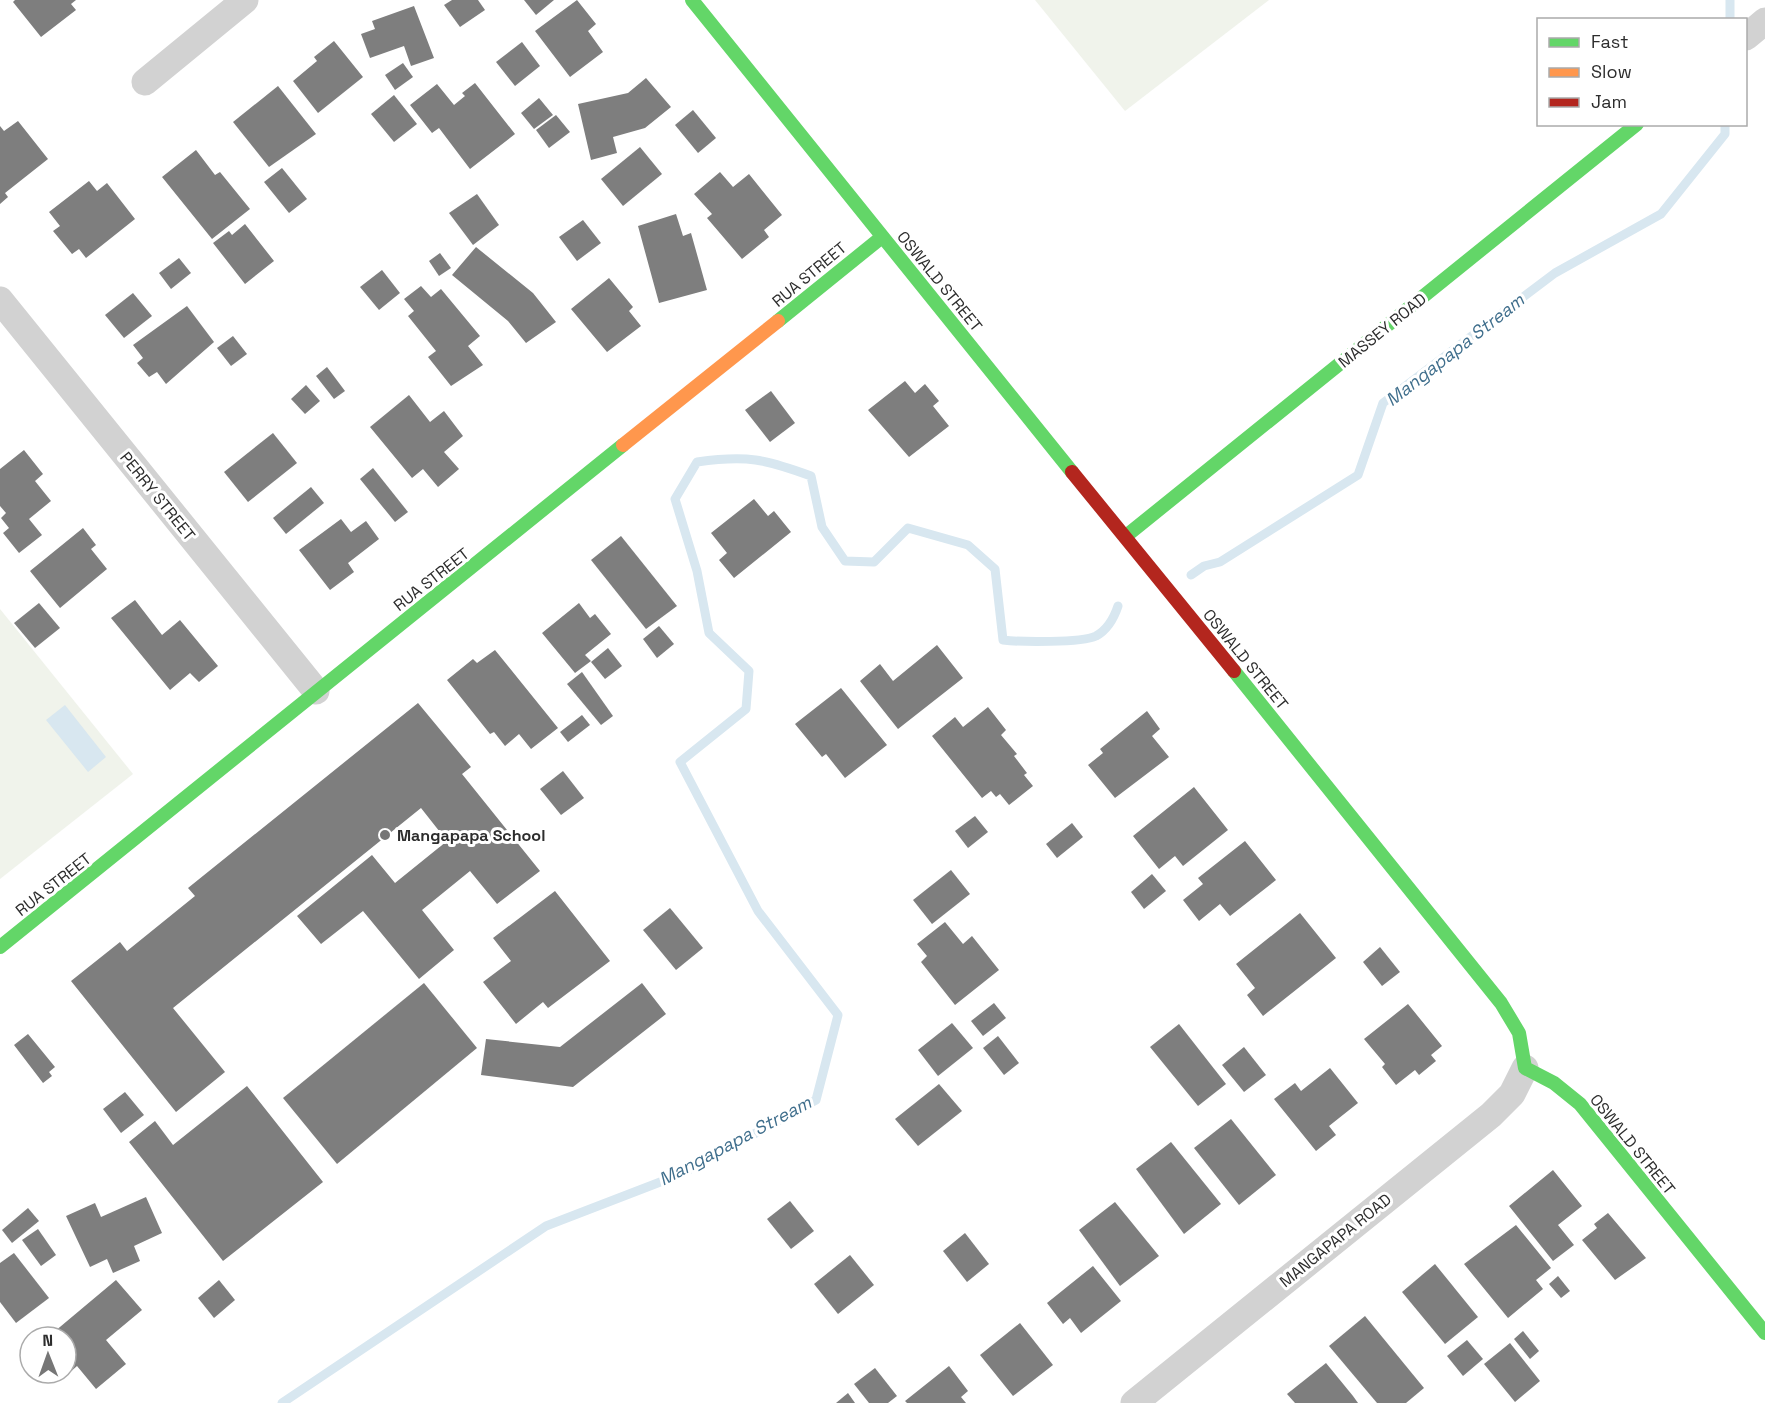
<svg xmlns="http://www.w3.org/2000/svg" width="1765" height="1403" font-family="'Space Grotesk',sans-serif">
<rect width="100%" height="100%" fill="#fff"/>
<g fill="#f0f3eb">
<path d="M1035,0h234l-144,111z"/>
<path d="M0,609l133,165 -133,105z"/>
</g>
<path fill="#d8e7f0" d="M65,705l41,52 -18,15 -42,-52z"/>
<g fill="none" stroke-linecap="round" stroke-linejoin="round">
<g stroke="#d8e7f0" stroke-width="9">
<path d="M1730,20v-20"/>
<path d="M1191,575l13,-9 16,-4 138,-87 25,-72 172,-130 106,-59 64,-80v-10"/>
<path d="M282,1403l264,-177 135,-52 135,-74 22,-85 -80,-104 -78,-149 66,-53 3,-38 -40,-38 -12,-62 -22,-72 22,-37c50,-7 68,-3 114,14l11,51 23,34 29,1 34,-34 60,17 27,24 8,71c17,2 78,3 93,-4 11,-6 18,-18 22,-30"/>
</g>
</g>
<g fill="#7e7e7e">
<path d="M15,0h61l-5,4 5,6 -35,27 -28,-35z"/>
<path d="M452,0h26l7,10 -25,17 -16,-22z"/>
<path d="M524,0h30l-18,15z"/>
<path d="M577,0l19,24 -8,7 15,21 -33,25 -35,-46z"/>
<path d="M414,6l20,52 -23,8 -7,-20 -34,12 -9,-24 14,-5 -3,-8z"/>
<path d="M334,41l29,36 -45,36 -25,-32 24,-20 -3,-4z"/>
<path d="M522,42l18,24 -25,20 -19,-24z"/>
<path d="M403,63l10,14 -18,13 -10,-15z"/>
<path d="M646,78l25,29 -26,21 -32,9 4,16 -26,7 -13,-56 50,-11z"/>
<path d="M475,83l40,51 -45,35 -31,-41 -7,5 -22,-28 27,-21 17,21 11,-9 -3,-3z"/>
<path d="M278,86l38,48 -47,33 -36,-45z"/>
<path d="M394,95l23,29 -23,18 -23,-28z"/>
<path d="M539,98l14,17 -19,14 -13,-16z"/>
<path d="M693,110l23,28 -18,15 -23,-28z"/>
<path d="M556,115l14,17 -21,16 -13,-18z"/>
<path d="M18,121l30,38 -43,34 3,4 -8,7v-78l4,5z"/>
<path d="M640,147l22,27 -39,32 -22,-27z"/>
<path d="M196,150l19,25 5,-3 30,37 -38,30 -50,-62z"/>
<path d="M282,168l25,31 -18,14 -25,-31z"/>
<path d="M720,172l13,15 16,-13 33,41 -18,15 5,7 -27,22 -35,-41 5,-4 -18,-20z"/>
<path d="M89,181l8,10 10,-8 28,36 -49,39 -7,-9 -7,5 -19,-23 7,-5 -11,-14z"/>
<path d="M477,194l22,31 -26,20 -24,-32z"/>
<path d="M676,214l7,22 8,-3 16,57 -48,13 -21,-77z"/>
<path d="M583,220l18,23 -24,18 -18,-24z"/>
<path d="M245,224l29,37 -29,23 -32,-41 16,-12 3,4z"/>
<path d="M476,247l57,46 23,29 -30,21 -18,-22 -56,-46z"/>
<path d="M440,253l11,15 -12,8 -10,-15z"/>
<path d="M179,258l12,15 -20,16 -12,-16z"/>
<path d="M382,270l18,23 -21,17 -19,-23z"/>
<path d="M609,278l24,29 -4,4 12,15 -34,26 -36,-43z"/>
<path d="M421,286l10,11 10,-8 39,47 -12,10 15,19 -32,21 -23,-29 8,-6 -28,-35 6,-5 -10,-12z"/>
<path d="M133,293l19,23 -28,22 -19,-23z"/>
<path d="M187,306l27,36 -48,42 -9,-12 -8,5 -12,-14 6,-5 -10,-13z"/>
<path d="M233,336l14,18 -16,12 -14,-18z"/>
<path d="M327,367l18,24 -11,8 -18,-23z"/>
<path d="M905,381l10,12 10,-9 14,17 -6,5 16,20 -40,31 -41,-47z"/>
<path d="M306,385l14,16 -15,13 -14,-15z"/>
<path d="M771,391l24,32 -25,19 -25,-32z"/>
<path d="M409,395l21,27 14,-11 19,25 -19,16 15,17 -21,18 -15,-18 -11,9 -42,-51z"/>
<path d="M273,433l24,30 -49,39 -24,-30z"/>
<path d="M24,450l19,24 -8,7 16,20 -22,18 13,16 -23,18 -16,-20 6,-5 -8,-10 5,-5 -6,-7v-37z"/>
<path d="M373,468l35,44 -13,10 -35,-43z"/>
<path d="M311,487l13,16 -38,31 -13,-16z"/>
<path d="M754,499l14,17 6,-5 17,21 -57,46 -15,-18 8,-7 -16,-20z"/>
<path d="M341,519l10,13 15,-11 13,18 -31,24 6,9 -24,18 -31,-40z"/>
<path d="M83,528l13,17 -5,4 16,20 -47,39 -30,-37z"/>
<path d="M621,536l56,70 -31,23 -55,-69z"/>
<path d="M135,600l27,35 18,-15 38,46 -19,16 -9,-9 -20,17 -59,-72z"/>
<path d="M39,603l21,25 -25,20 -21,-25z"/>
<path d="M579,603l11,15 5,-4 16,20 -26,21 6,6 -16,12 -33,-40z"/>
<path d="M659,626l15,18 -17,14 -14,-19z"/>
<path d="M937,645l26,33 -65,51 -38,-48 20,-17 13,17z"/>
<path d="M608,648l14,18 -17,13 -14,-17z"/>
<path d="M495,650l63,78 -27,21 -12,-15 -14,12 -11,-14 -4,2 -43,-54 26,-21 4,4z"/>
<path d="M582,672l31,44 -12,9 -34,-41z"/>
<path d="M841,688l46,57 -42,33 -19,-24 -4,3 -27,-33z"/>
<path d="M418,703l53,64 -9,7 78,97 -43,33 -27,-33 -48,39 32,40 -35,29 -56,-68 -42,33 -24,-28 75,-61 23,28 52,-42 -26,-33 -248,200 52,64 -49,40 -105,-131 49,-39 7,9 68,-55 -7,-8z"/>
<path d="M988,707l18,23 -5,5 16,19 -3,2 13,17 -3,2 9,11 -24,19 -9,-11 -4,3 -5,-6 -9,7 -50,-62 23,-19 8,10z"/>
<path d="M1147,711l13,18 -8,7 17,21 -54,41 -27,-33 15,-12 -3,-4z"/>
<path d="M582,715l8,10 -22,17 -8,-10z"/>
<path d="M563,771l21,27 -23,17 -21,-26z"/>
<path d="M1194,787l34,43 -45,36 -8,-10 -16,13 -26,-33z"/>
<path d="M975,816l13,16 -20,16 -13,-17z"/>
<path d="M1072,823l11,14 -26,21 -11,-14z"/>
<path d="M1245,841l31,39 -46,36 -10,-12 -21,17 -16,-21 20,-16 -5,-6z"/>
<path d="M951,870l19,24 -38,30 -19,-24z"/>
<path d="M1152,874l14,17 -22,18 -13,-17z"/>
<path d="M555,891l55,70 -62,47 -5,-6 -27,22 -33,-42 28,-21 -18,-23z"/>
<path d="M670,908l33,40 -27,22 -33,-40z"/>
<path d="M1300,913l36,45 -73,58 -16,-21 8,-7 -19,-24z"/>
<path d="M945,922l18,22 9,-8 27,34 -44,35 -34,-43 6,-6 -10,-12z"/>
<path d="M1380,947l20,25 -18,14 -19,-24z"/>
<path d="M424,983l53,65 -140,116 -54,-66z"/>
<path d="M642,983l24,31 -93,73 -92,-12 5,-36 74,8z"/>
<path d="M994,1003l12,15 -23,18 -12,-15z"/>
<path d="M1408,1004l34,42 -11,9 5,6 -17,14 -4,-5 -19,15 -14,-18 3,-3 -21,-25z"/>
<path d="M952,1023l21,25 -35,28 -20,-26z"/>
<path d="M1179,1024l47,60 -28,22 -48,-59z"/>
<path d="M28,1034l27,33 -6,5 3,4 -9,7 -29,-38z"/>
<path d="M998,1036l21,27 -15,12 -21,-27z"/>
<path d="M1244,1047l22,28 -22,17 -22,-27z"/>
<path d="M1330,1068l28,35 -29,23 7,9 -20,16 -42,-52 21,-16 6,8z"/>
<path d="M939,1084l23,27 -44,35 -23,-27z"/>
<path d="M247,1086l76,96 -100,79 -94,-119 26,-21 18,24z"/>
<path d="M125,1092l19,23 -23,18 -18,-24z"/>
<path d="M1231,1119l45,56 -37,30 -45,-57z"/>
<path d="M1171,1142l50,62 -37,30 -48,-65z"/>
<path d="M1553,1170l29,36 -24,19 16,20 -21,16 -44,-55z"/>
<path d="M146,1197l16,36 -28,13 6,15 -27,12 -6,-14 -17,8 -24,-51 29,-13 6,14z"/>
<path d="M790,1201l24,30 -23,18 -24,-30z"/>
<path d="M1115,1202l44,54 -39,30 -41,-56z"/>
<path d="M28,1208l11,13 -27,22 -10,-13z"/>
<path d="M1608,1213l38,45 -31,22 -33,-40 15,-12 -3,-4z"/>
<path d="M1516,1225l35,43 -15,12 7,9 -35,29 -44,-54z"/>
<path d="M38,1229l18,26 -15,11 -19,-26z"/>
<path d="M965,1233l24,31 -22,18 -24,-31z"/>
<path d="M14,1253l35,45 -33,25 -16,-21v-39z"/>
<path d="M850,1255l24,30 -36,29 -24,-30z"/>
<path d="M1435,1264l43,53 -33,27 -43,-52z"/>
<path d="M1093,1266l28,35 -40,32 -11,-15 -7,6 -16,-21z"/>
<path d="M1558,1276l12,15 -9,7 -12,-14z"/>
<path d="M116,1280l26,30 -36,30 20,24 -30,25 -19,-23 -9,8 -2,-2v-35h-18z"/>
<path d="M219,1280l16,20 -21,18 -16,-20z"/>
<path d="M1365,1316l59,72 -18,15h-29l-48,-57z"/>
<path d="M1020,1323l33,42 -40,31 -33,-41z"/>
<path d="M1523,1331l16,20 -9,8 -16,-20z"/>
<path d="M1467,1340l16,19 -20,17 -16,-20z"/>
<path d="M1510,1343l30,38 -25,21 -31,-38z"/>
<path d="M1326,1363l27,33 5,7h-63l-8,-9z"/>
<path d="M949,1366l19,25 -7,6 5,6h-59l-2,-2z"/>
<path d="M875,1368l22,28 -9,7h-19l-15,-19z"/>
<path d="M848,1393l7,10h-19z"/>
</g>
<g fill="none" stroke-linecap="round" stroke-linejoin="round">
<g stroke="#d2d2d2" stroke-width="27">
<path d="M1746,37l19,-16"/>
<path d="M145,82l100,-82"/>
<path d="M0,300l316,391"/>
<path d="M1134,1403l357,-288 21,-21 13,-26"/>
</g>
<g stroke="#63d668" stroke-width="14">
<path d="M692,0l380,472"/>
<path d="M778,321l104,-84"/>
<path d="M1126,536l511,-412"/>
<path d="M1234,671l267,332 18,30 6,35 29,15 26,21 185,229"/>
<path d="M0,947l623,-502"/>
</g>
<path stroke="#ff974d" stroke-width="14" d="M623,445l155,-124"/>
<path stroke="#b3261e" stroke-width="14" d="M1072,472l162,199"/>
</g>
<circle fill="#767676" stroke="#fff" stroke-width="2" cx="385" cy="835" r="6"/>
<g text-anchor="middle" stroke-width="6" stroke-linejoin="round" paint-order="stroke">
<g font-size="16" fill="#2d2d2d" stroke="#fff">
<text transform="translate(809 274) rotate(-40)" y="6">RUA STREET</text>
<text transform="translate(940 281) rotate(51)" y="6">OSWALD STREET</text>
<text transform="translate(1382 330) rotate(-39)" y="6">MASSEY ROAD</text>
<text transform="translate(158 496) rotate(51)" y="6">PERRY STREET</text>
<text transform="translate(431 579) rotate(-38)" y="6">RUA STREET</text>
<text transform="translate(1246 659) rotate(51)" y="6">OSWALD STREET</text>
<text transform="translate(53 884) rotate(-38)" y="6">RUA STREET</text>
<text transform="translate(1633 1144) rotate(51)" y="6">OSWALD STREET</text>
<text transform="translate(1335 1240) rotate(-39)" y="6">MANGAPAPA ROAD</text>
</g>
<g font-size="16" font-weight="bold" fill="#2d2d2d" stroke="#fff" text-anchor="start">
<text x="397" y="841">Mangapapa School</text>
</g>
<g font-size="18" font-style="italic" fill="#3f6e8c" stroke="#fff">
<text transform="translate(1455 350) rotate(-38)" y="6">Mangapapa Stream</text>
<text transform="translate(735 1141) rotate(-28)" y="6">Mangapapa Stream</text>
</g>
</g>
<rect x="1537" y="18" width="210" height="108" fill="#ffffff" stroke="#ababab" stroke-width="1.5"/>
<rect x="1549" y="38" width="30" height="9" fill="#63d668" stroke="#ababab" stroke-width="1.5"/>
<text x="1591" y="48" font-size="18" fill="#2d2d2d">Fast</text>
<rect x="1549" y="68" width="30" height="9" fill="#ff974d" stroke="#ababab" stroke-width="1.5"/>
<text x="1591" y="78" font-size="18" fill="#2d2d2d">Slow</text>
<rect x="1549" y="98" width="30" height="9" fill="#b3261e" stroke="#ababab" stroke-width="1.5"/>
<text x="1591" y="108" font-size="18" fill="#2d2d2d">Jam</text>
<g transform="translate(48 1355) rotate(359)"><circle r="28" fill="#ffffff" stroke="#ababab" stroke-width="1.5"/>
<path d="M0-4.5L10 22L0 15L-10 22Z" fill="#767676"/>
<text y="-9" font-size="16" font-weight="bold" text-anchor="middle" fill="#2d2d2d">N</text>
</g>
</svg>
